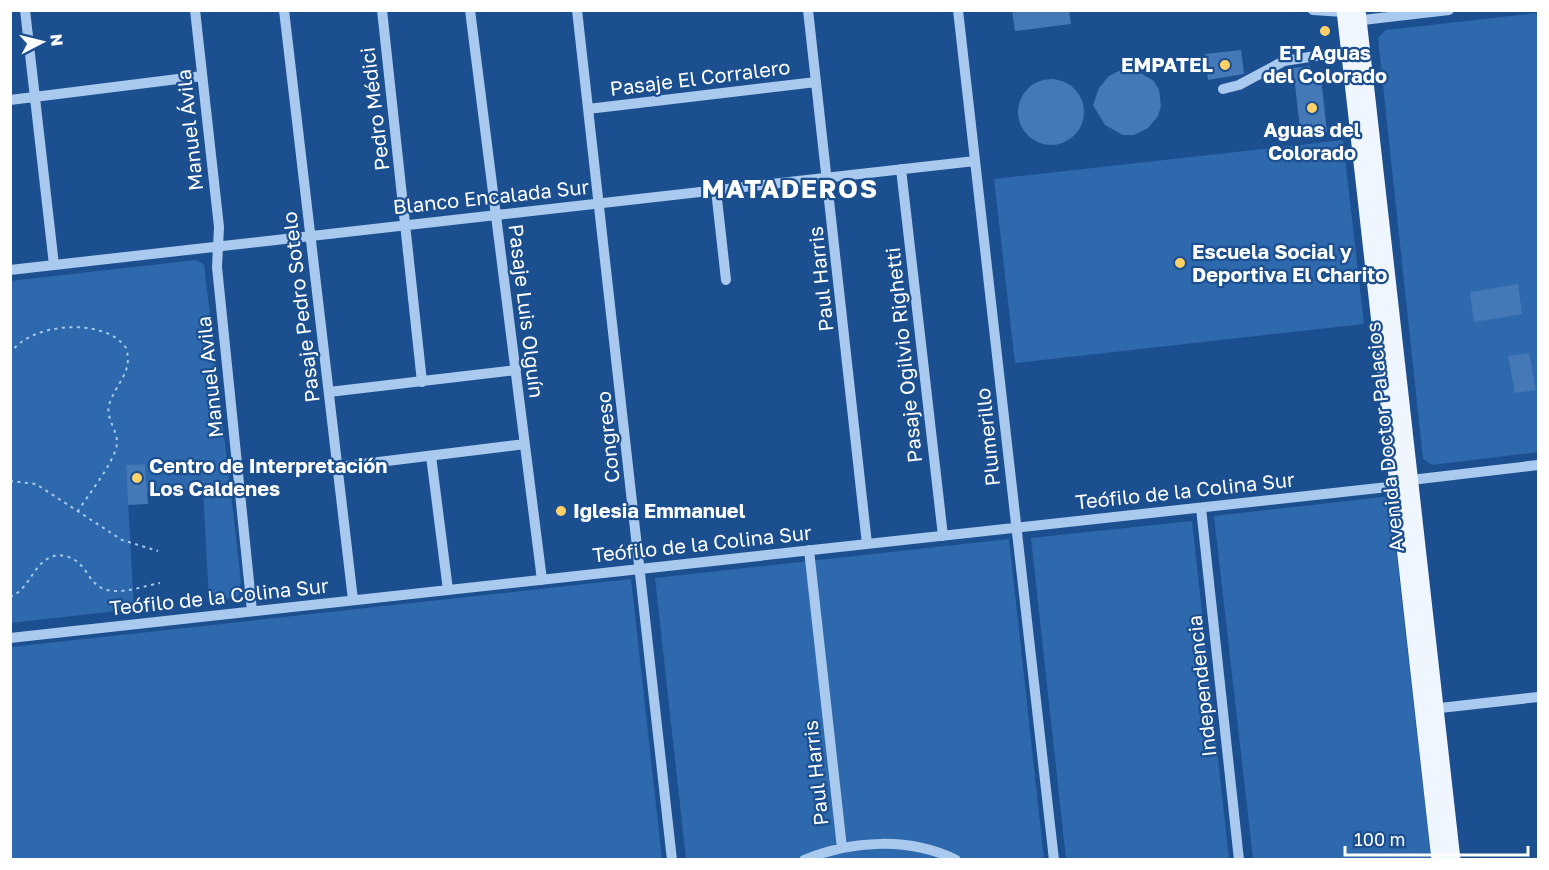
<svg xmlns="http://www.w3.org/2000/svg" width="1549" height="870" viewBox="0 0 1549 870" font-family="'Golos Text',sans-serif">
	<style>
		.green { fill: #2e69ad }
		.building { fill: #4478b7 }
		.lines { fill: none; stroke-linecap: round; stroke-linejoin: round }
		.path { stroke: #a9c9ee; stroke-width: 2; stroke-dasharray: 3 4.5; stroke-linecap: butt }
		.minor { stroke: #a9c9ee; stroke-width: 10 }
		.major { stroke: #f0f6ff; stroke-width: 15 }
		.poi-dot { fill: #ffd166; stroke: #1b4f8f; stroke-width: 2 }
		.labels { text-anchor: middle; stroke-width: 4.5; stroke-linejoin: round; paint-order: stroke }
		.poi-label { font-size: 20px; font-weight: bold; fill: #fff; stroke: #1b4f8f; text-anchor: start }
		.street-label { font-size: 20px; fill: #fff; stroke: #1b4f8f }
		.district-label { font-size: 26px; font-weight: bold; letter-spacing: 1.5px; fill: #fff; stroke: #1b4f8f }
	</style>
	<rect width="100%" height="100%" fill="#1b4f8f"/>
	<!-- green -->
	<path class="green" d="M1538,13v439l-106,13 -9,-6 -45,-421 8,-8z
		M1343,140l21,184 -349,39 -21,-184z
		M196,260l8,4 37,317 -3,16 -29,4 -6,-113 -56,4 -2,-28 -19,1 8,144 -123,14 -1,-342z
		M1390,496l41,363h-178l-39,-343z
		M1192,521l37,338h-163l-35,-321z
		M1009,539l35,320h-358l-31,-281z
		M631,579l31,280h-651v-212z"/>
	<!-- building -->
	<path class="building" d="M1012,10h57l2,14 -56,7z
		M1241,50l3,24 -36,6 -3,-26z
		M1310,66l1,12 10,-1 6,55 -26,5 -8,-69z
		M1135,70l19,11 5,9 2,16 -3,10 -10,12 -14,7h-11l-18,-10 -12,-20 6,-17 10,-12 10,-5z
		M1018 112a33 33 0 1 1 66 0a33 33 0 1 1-66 0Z
		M1518,284l4,30 -48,8 -4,-30z
		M1529,353l7,37 -21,3 -7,-37z
		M145,464l3,40 -20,1 -2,-40z"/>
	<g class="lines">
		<!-- path -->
		<path class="path" d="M10,354c19,-32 96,-37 116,-6 8,24 -11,36 -17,57 -3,13 7,23 8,36 1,17 -29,54 -39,70
			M10,481l26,3 86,56 36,11
			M10,597c22,-9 23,-38 48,-42 31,2 26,29 49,35 16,4 37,-4 53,-7"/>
		<!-- minor -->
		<path class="minor" d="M25,10l29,255
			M195,10l24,217 -2,40 35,344
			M284,10l69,590
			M382,10l40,372
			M470,10l72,570
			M577,10l95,850
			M808,10l59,534
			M958,10l96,850
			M1313,10l31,2
			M1354,21l95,-11
			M1223,89l16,-4 45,-24 64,-10
			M10,100l192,-24
			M588,109l228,-27
			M901,169l42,367
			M716,190l10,90
			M10,270l965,-109
			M329,392l187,-22
			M431,456l17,134
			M338,467l187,-23
			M1201,508l38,352
			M809,550l33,298
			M10,638l1387,-152 14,-6 127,-15
			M1431,709l107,-12
			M804,860c48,-20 106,-23 152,0"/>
		<!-- major -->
		<path class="major" d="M1344,10l95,850
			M1358,10l95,850"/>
	</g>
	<!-- markers -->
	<g class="poi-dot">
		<circle cx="1325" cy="31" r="6"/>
		<circle cx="1225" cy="65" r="6"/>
		<circle cx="1312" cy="108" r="6"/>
		<circle cx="1180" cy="263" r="6"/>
		<circle cx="137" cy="478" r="6"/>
		<circle cx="561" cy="511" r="6"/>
	</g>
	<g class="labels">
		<!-- poi labels -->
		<g class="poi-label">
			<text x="1325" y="60" text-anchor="middle">ET Aguas<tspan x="1325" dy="23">del Colorado</tspan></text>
			<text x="1213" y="72" text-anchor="end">EMPATEL</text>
			<text x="1312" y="137" text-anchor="middle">Aguas del<tspan x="1312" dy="23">Colorado</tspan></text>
			<text x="1192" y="259">Escuela Social y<tspan x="1192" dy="23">Deportiva El Charito</tspan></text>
			<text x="149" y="473">Centro de Interpretación<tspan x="149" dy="23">Los Caldenes</tspan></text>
			<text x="573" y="518">Iglesia Emmanuel</text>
		</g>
		<!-- street labels -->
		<g class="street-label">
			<text transform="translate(700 78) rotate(-7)" y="7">Pasaje El Corralero</text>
			<text transform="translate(375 109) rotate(-97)" y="7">Pedro Médici</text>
			<text transform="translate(190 130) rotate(-96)" y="7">Manuel Ávila</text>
			<text transform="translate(491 197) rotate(-6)" y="7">Blanco Encalada Sur</text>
			<text transform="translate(821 279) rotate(-96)" y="7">Paul Harris</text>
			<text transform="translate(301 307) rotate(-97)" y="7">Pasaje Pedro Sotelo</text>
			<text transform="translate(526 311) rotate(83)" y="7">Pasaje Luis Olguín</text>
			<text transform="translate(904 355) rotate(-96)" y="7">Pasaje Ogilvio Righetti</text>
			<text transform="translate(210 377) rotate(-96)" y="7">Manuel Avila</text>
			<text transform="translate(608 437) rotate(-96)" y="7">Congreso</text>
			<text transform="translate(988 437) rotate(-96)" y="7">Plumerillo</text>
			<text transform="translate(1385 437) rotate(-96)" y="7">Avenida Doctor Palacios</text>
			<text transform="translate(1185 491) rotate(-6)" y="7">Teófilo de la Colina Sur</text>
			<text transform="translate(702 544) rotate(-6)" y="7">Teófilo de la Colina Sur</text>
			<text transform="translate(219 597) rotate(-6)" y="7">Teófilo de la Colina Sur</text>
			<text transform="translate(1202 686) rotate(-96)" y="7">Independencia</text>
			<text transform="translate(816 773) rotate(-96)" y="7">Paul Harris</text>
		</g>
		<!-- district labels -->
		<g class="district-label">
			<text x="790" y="198">MATADEROS</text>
		</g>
	</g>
	<!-- border -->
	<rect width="1549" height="870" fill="none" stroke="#ffffff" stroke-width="24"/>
	<!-- north arrow -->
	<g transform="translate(42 42) rotate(83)" stroke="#1b4f8f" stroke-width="4.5" paint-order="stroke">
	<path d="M0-4.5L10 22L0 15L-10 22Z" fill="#ffffff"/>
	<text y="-9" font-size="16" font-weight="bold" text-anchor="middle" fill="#ffffff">N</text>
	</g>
	<!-- scale -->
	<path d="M1345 846v9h183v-9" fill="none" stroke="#ffffff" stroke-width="3"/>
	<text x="1354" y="846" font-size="18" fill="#ffffff" stroke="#1b4f8f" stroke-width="4.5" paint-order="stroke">100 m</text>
</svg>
